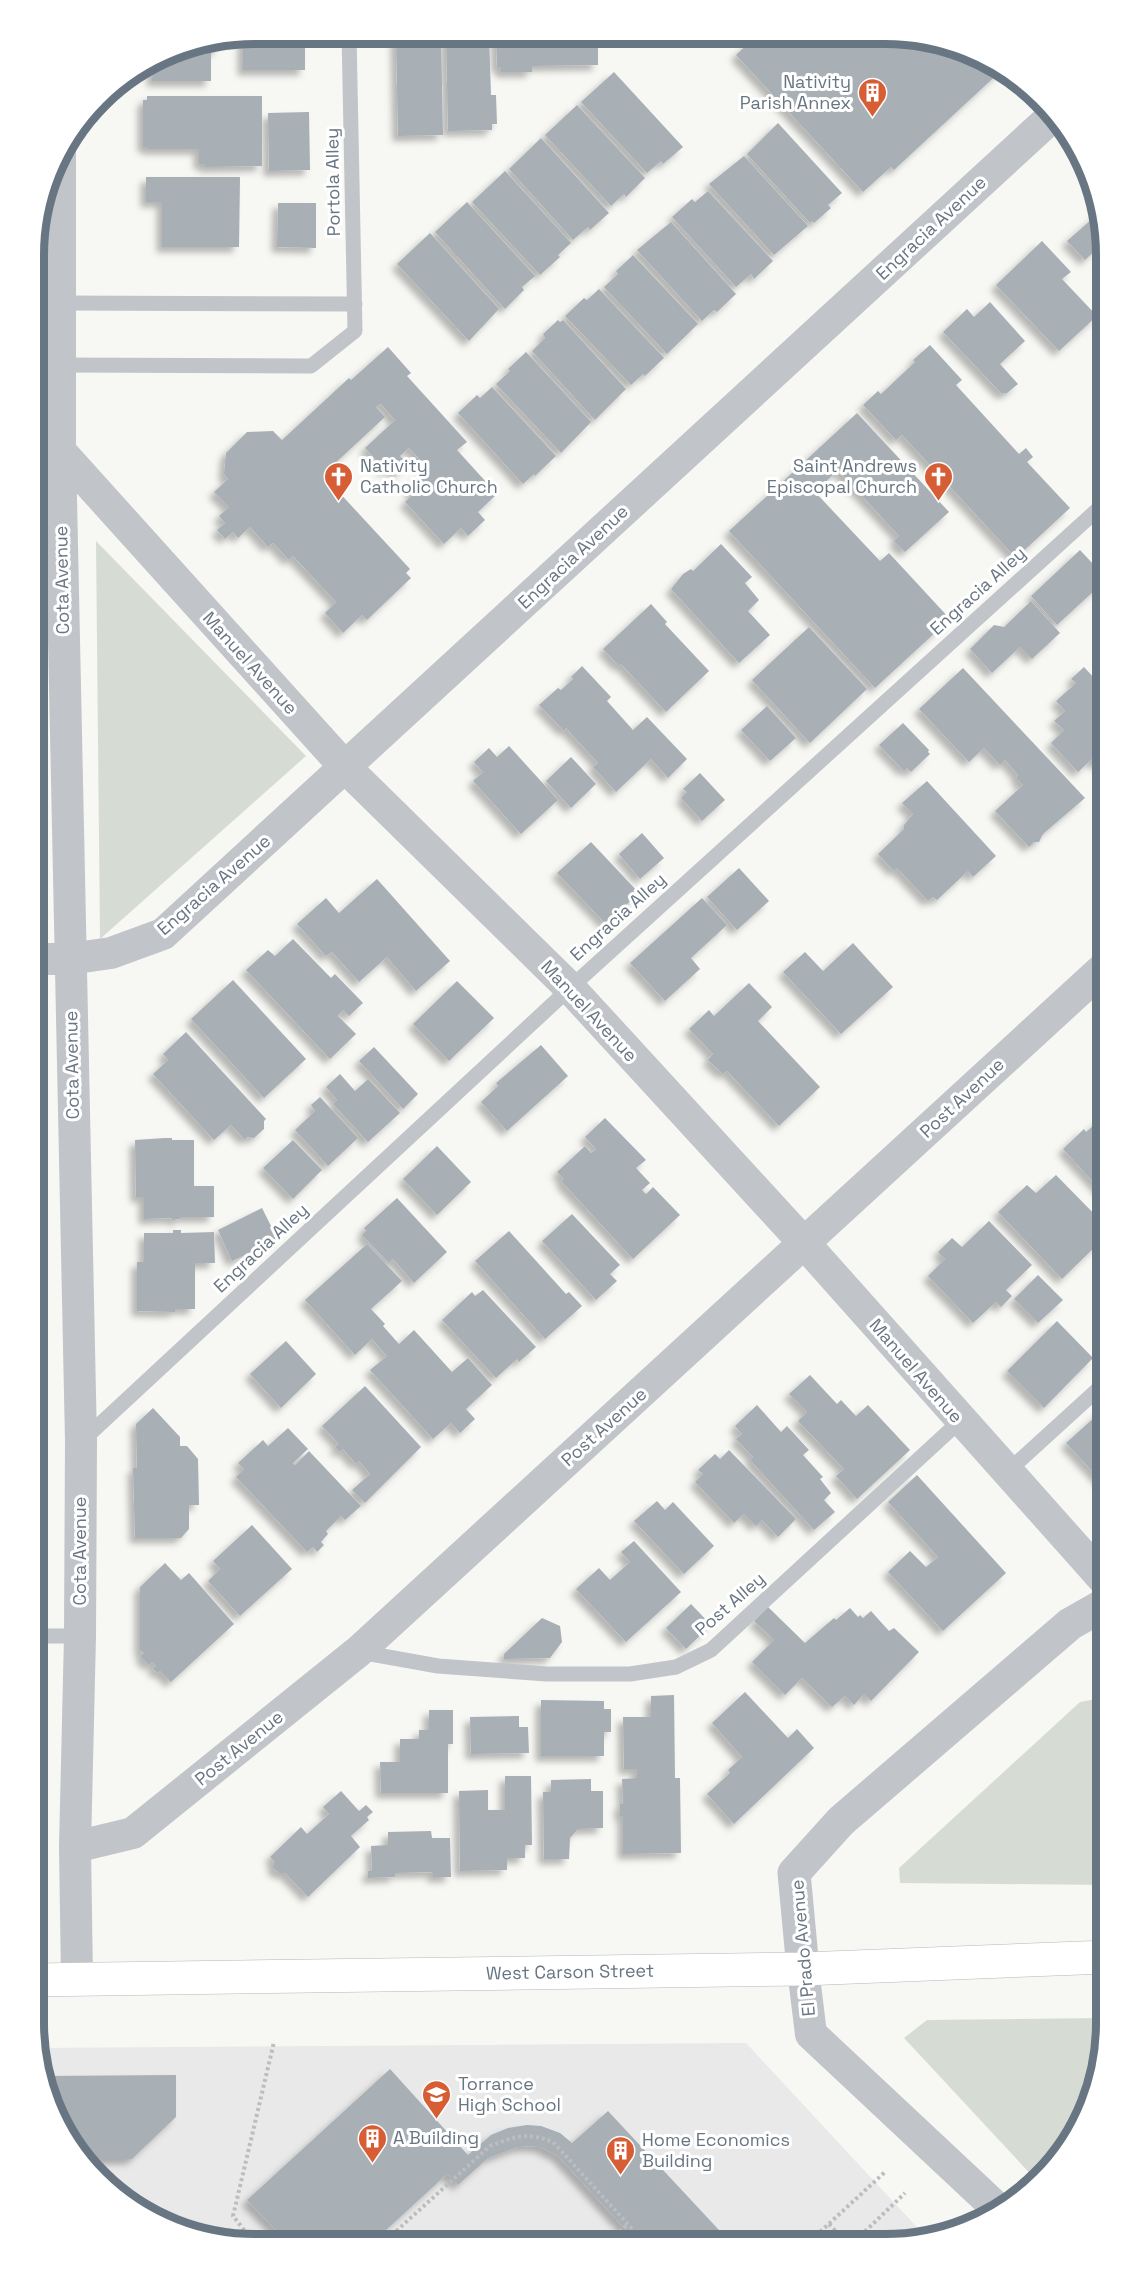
<svg xmlns="http://www.w3.org/2000/svg" width="1140" height="2277" viewBox="0 0 1140 2277" font-family="'Space Grotesk',sans-serif">
	<style>
		.built { fill: #e8e9e8 }
		.green { fill: #d6dcd4 }
		.building { fill: #a8afb5; filter: url(#shadow) }
		.lines { fill: none; stroke-linecap: round; stroke-linejoin: round }
		.secondary-casing { stroke: #b3b8bc; stroke-width: 34 }
		.path { stroke: #bbbdc0; stroke-width: 4; stroke-dasharray: 3 3; stroke-linecap: butt }
		.service { stroke: #c1c4c8; stroke-width: 15 }
		.minor { stroke: #c1c4c8; stroke-width: 32 }
		.tertiary { stroke: #c1c4c8; stroke-width: 33 }
		.secondary { stroke: #fff; stroke-width: 33 }
		.labels { text-anchor: middle; stroke-width: 6; stroke-linejoin: round; paint-order: stroke }
		.poi-label { font-size: 18px; fill: #687683; stroke: #fff; text-anchor: start }
		.street-label { font-size: 18px; fill: #687683; stroke: #fff }
		.rim { fill: none; stroke: #687683; stroke-width: 8 }
	</style>
	<defs>
		<filter id="shadow"><feDropShadow dx="-5.5" dy="5.5" stdDeviation="3" flood-color="#0004"/></filter>
	</defs>
	<rect width="100%" height="100%" fill="#f7f7f4"/>
	<!-- built -->
	<path class="built" d="M746,2043l180,194 -40,7 -661,-2 -68,-21 -48,-32 -39,-44 -25,-51 -8,-46z"/>
	<!-- green -->
	<path class="green" d="M96,541l210,215 -206,183z
		M1107,1697v188l-207,-2 -1,-15 181,-166z
		M1107,2018c-1,43 -19,107 -46,140 -7,8 -16,15 -24,23l-133,-143 23,-18z"/>
	<!-- building -->
	<path class="building" d="M254,33h51v37h-62v-35z
		M415,34h26l2,101 -45,1 -2,-100z
		M489,34l2,61h5l1,29h-5v6l-44,1 -2,-96z
		M496,35h99l1,5h2v25l-66,1v6h-31v-5h-4z
		M756,36l173,1 54,19 20,13 -109,101 -3,-3 -28,25 -127,-137z
		M219,40v10h-8v31h-59l1,-19h-3l20,-12z
		M614,72l69,75 -20,17 -2,-3 -14,12 -66,-71z
		M147,96h115v70l-57,1v-3h-6v-15h-51v-2h-5v-47h4z
		M577,105l68,73 -19,19 -2,-3 -13,12 -66,-71z
		M309,112l1,58 -41,1 -1,-58z
		M778,123l64,70 -14,12 3,3 -17,15 -2,-2 -2,2 -63,-69z
		M541,138l68,75 -19,17 -2,-3 -15,13 -64,-71z
		M744,156l64,70 -34,29 -65,-71z
		M505,171l66,72 -13,12 2,2 -20,18 -68,-73z
		M146,177h94l-1,70h-77v-45h-16z
		M708,191l65,70 -19,18 -3,-5 -15,13 -64,-70 20,-18 3,3z
		M467,202l68,74 -13,11 2,3 -19,19 -70,-77z
		M278,203h38v45l-39,-1z
		M1100,212l7,41 -7,-7 -15,14 -18,-19z
		M671,222l65,72 -19,18 -3,-2 -12,11 -65,-71z
		M430,233l69,76 -30,32 -72,-77z
		M1042,241l29,31 -9,7 35,37 -38,35 -63,-66z
		M633,255l65,69 -31,30 -63,-67 14,-13 -2,-3z
		M599,289l65,69 -19,18 -2,-2 -12,11 -66,-69 19,-18 3,2z
		M990,302l35,39 -25,23 18,20 -11,9h-6l-58,-61 24,-23 7,8z
		M558,320l2,2 3,-2 63,69 -31,31 -63,-69 13,-13 -2,-4z
		M930,345l32,35 -6,5 63,69 7,-6 7,9 -6,5 43,46 -54,50 -114,-123 -6,5 -33,-35 15,-14 3,3 34,-32 -2,-2z
		M388,347l23,26 -4,3 60,66 -10,8 40,44 -19,18 7,8 -17,16 -7,-8 -17,16 -39,-42 9,-9 -5,-5 20,-19 -20,-21 -9,8 8,8 -11,10 -7,-7 -4,4 -21,-23 30,-28 -14,-16 -5,3 9,10 -54,50 12,13 -8,8 75,81 -4,4 5,5 -44,42 -5,-5 -19,18 -18,-20 11,-11 -43,-46 -4,4 -16,-17 -5,4 -18,-20 -12,11 -5,-6 -8,7 -8,-9 8,-7 -6,-7 10,-9 -15,-15 14,-13 -4,-5 2,-21 21,-21 26,-1 9,9 67,-62 2,2z
		M526,352l65,70 -30,31 -65,-69 14,-13 -2,-2z
		M492,387l64,69 -21,20 -1,-2 -11,10 -65,-71 19,-18 3,3z
		M857,413l92,99 -44,40 -11,-11 5,-5 -61,-66 -23,22 65,69 9,-8 61,66 -75,69 -146,-157z
		M721,544l31,33 -7,6 14,17 -11,11 22,24 -31,28 -68,-74 12,-15 8,-5 2,2z
		M1080,550l27,29 -50,46 -26,-29z
		M1031,601l29,32 -28,26 -12,-12 -28,26 -22,-24 24,-24 10,2z
		M651,604l16,18 -2,2 44,47 -43,41 -45,-48 -2,2 -16,-17z
		M809,627l58,62 -57,54 -58,-63z
		M582,666l29,31 -4,4 26,29 14,-13 40,42 -19,19 -17,-19 -35,33 -23,-25 5,-4 -32,-35 -2,3 -25,-26 19,-17 3,2 12,-11 -2,-2z
		M1084,667l23,25v64l-10,9 -5,-6 -14,13 -27,-29 13,-13 -10,-9 11,-10 -9,-10 20,-18 -5,-4z
		M963,668l122,130 -42,36 -4,8h-5l-5,5 -34,-36 28,-26 -7,-7 2,-3 -13,-15 -5,5 -16,-17 -15,14 -50,-53z
		M767,706l29,32 -26,23 -29,-31z
		M903,723l26,27 -1,2 2,2 -19,18 -4,-4 -3,3 -25,-26z
		M509,746l49,54 -37,34 -48,-53 10,-9 -9,-10 15,-14 8,9z
		M571,757l25,27 -25,24 -25,-27z
		M700,773l25,27 -23,21 -21,-23 6,-6 -4,-3z
		M927,781l69,75 -23,21 -5,-6 -31,29 -4,-3 -5,4 -31,-33 -3,3 -16,-17 26,-25v-4l9,-11 -11,-11z
		M642,833l22,25 -24,21 -21,-25z
		M591,842l48,51 -33,31 -49,-51z
		M739,868l30,33 -32,29 -30,-33z
		M377,879l73,82 -34,30 -29,-34 -28,25 -27,-30 -6,4 -29,-32 29,-26 13,15z
		M702,898l25,27 -36,33 9,11 -35,32 -35,-38z
		M293,939l38,39 4,-4 28,29 -14,13 -6,-6 -5,6 18,18 -26,25 -84,-89 22,-20 7,6z
		M853,943l40,44 -52,47 -58,-62 22,-20 18,19z
		M233,980l73,79 -42,39 -73,-79z
		M457,981l37,37 -45,43 -36,-37z
		M749,983l23,24 -14,14 62,66 -41,39 -52,-55 -4,3 -15,-14 5,-6 -24,-25 20,-19 5,6z
		M186,1032l80,87 -2,2v8l-10,9 -7,-1 -2,3 -14,-15 -17,15 -61,-66 15,-14 -5,-6z
		M541,1045l27,31 -61,55 -26,-29 17,-16 -2,-3z
		M374,1047l44,47 -15,15 -44,-48z
		M340,1074l15,17 13,-12 32,34 -32,29 -35,-38 4,-4 -11,-13z
		M320,1097l38,41 -30,28 -33,-36 20,-19 -4,-6z
		M1107,1114v83l-44,-48 21,-20 2,3z
		M605,1118l41,42 -10,8 14,15 -8,7 4,4 7,-7 27,28 -47,44 -72,-78 3,-2 -7,-7 28,-26 6,7 5,-4 -11,-12z
		M165,1138h7v2h22v46h20v31h-34v2l-8,1v-2l-28,1v-22h-8l-1,-57z
		M293,1140l29,30 -29,29 -30,-31z
		M437,1146l34,36 -34,33 -34,-36z
		M1056,1175l51,52v5l-9,9 1,2 -37,36 -64,-67 29,-27 9,8z
		M397,1198l50,54 -33,31 -21,-24 -4,4 -27,-28 4,-4 -2,-3z
		M262,1208l16,32 -46,21 -14,-31z
		M572,1214l48,51 -10,9 7,7 -21,19 -54,-59z
		M989,1221l43,44 -26,25 6,6 -11,11 -5,-5 -23,21 -45,-47 17,-17 -7,-7 14,-14 10,9z
		M173,1230h8v3l33,-1 1,31h-20v46h-20v3l-38,-1v-49h7v-29h29z
		M509,1231l57,63 3,-2 13,14 -37,33 -70,-78z
		M367,1244l35,37 -31,28 14,15 -2,2 16,18 15,-14 38,42 16,-14 24,27 -26,24 9,10 -15,14 -9,-10 -18,16 -63,-69 17,-14 -15,-17 -17,16 -50,-55z
		M1038,1275l25,25 -25,23 -24,-24z
		M483,1290l53,57 -17,15 -2,-3 -21,19 -54,-58 30,-28 3,4z
		M1057,1321l36,37 -49,50 -37,-37z
		M286,1341l30,33 -35,34 -31,-34z
		M810,1375l27,29 4,-4 15,16 12,-11 42,45 -53,49 -21,-23 8,-7 -46,-48 9,-9 -18,-18z
		M365,1386l56,61 -56,56 -13,-13 18,-16 -11,-13 -3,3 -13,-15 -3,3 -5,-5 4,-3 -17,-18z
		M757,1405l24,27 6,-6 22,24 -6,5 20,22 -3,2 11,14 -7,7 11,12 -21,18 -64,-70 3,-3 -17,-18 6,-5 -7,-8z
		M1107,1406v81l-41,-44z
		M153,1408l27,29v9h7l11,13 1,46h-10v24l-8,9h-46l-2,-70h4l-1,-44z
		M288,1428l20,21 -15,14 2,2 14,-14 52,55 -16,14 -4,-4 -15,15 2,3 -7,8 3,3 -7,7 -4,-5 -6,5 -71,-75 8,-8 -6,-6 25,-23 5,6z
		M729,1450l67,69 -18,18 -16,-17 -6,6 -12,-12 -10,9 -39,-41 8,-8 -5,-4 17,-16 5,5z
		M917,1475l89,98 -63,58 -55,-59 22,-21 16,16 12,-10 -50,-55z
		M657,1501l8,9 8,-8 41,44 -30,28 -50,-53z
		M252,1525l40,44 -52,47 -32,-35 12,-12 -7,-8z
		M634,1541l47,51 -55,50 -50,-53 23,-21 11,12 20,-18 -9,-10z
		M165,1563l16,17 8,-7 45,51 -63,58 -11,-11 -2,2 -6,-5 4,-2 -4,-4 -3,3 -9,-9 4,-3 -4,-3v-63z
		M691,1604l20,21 -25,24 -20,-21z
		M768,1607l37,36 29,-25 2,2 14,-12 8,9 2,-2 3,3 8,-7 18,20 5,-3 25,24 -48,49 -7,-7 -10,11 -9,-9 -13,11 -30,-29 -17,17 -33,-33 22,-22 -20,-19z
		M542,1618l18,8 2,16 -12,16 -46,1v-5z
		M745,1692l43,46 9,-9 17,19 -80,76 -27,-30 23,-21 -2,-3 14,-13 -30,-34z
		M674,1695l1,83h5l1,75 -58,1v-38h-3v-12h3l-1,-25 15,-1v-9h-13l-1,-52h28v-21z
		M541,1700l63,1v8h7v23h-7v24h-63z
		M429,1710h24v34h-5v49h-67l-1,-31h20v-23h19v-9h10z
		M519,1716v11h9l1,26 -58,1 -1,-37z
		M505,1776h26l1,69h-7v13h-18v12l-47,1 -1,-80 29,-1v20h17z
		M591,1779v12h12v37l-25,1 -8,9 -1,21h-25l-1,-67h8v-12z
		M341,1791l18,20 7,-6 7,7 -6,5 2,3 -18,16 9,11 -52,50 -23,-24h-6l-6,-5 1,-7 -4,-4 31,-30 6,7 22,-20 -6,-7z
		M431,1831l1,7h18l1,39h-18v-5l-38,1v4l-27,1v-7l4,-1 -1,-24 17,-1v-13z
		M390,2069l78,86 23,-20 17,-7 19,-3 14,1 19,7 12,10 36,-32 124,133 -94,-1 -80,-87 -18,-9 -11,-1 -11,1 -30,11 -30,27 -11,-11 -74,68h-86l-40,-42z
		M176,2075v42l-44,42h-50l-12,-14 -25,-51 -3,-18z"/>
	<g class="lines">
		<defs>
			<path id="secondary" d="M33,1980l770,-11 304,-12"/>
		</defs>
		<!-- secondary casing -->
		<use href="#secondary" class="secondary-casing"/>
		<!-- path -->
		<path class="path" d="M829,2224l19,20
			M248,2235l-15,-19 41,-174
			M240,2242l8,-7 8,7
			M383,2243l107,-97c26,-10 37,-14 63,-4l92,101
			M606,2243l21,-18
			M807,2244l78,-72
			M852,2244l53,-51"/>
		<!-- service -->
		<path class="service" d="M60,303l295,1
			M60,365l251,1 44,-35 -6,-297
			M83,1440l487,-452 537,-487
			M1007,1472l100,-91
			M33,1636h47
			M360,1652l78,14 109,8h83l46,-7 35,-17 249,-229"/>
		<!-- minor -->
		<path class="minor" d="M60,151v300l21,990 -1,195 -5,211 2,132
			M60,451l285,316 225,221 235,256 302,339
			M34,959h35l42,-6 52,-19 892,-820
			M75,1847l58,-14 226,-182 748,-686
			M803,1969l8,65 189,177"/>
		<!-- tertiary -->
		<path class="tertiary" d="M803,1969l-9,-96 47,-52 229,-197 37,-21"/>
		<!-- secondary -->
		<use href="#secondary" class="secondary"/>
	</g>
	<!-- icons -->
	<defs>
		<symbol id="building-pin" viewBox="-11 -11 22 30"><path d="M0 17L-7.5 6A9.5 9.5 0 1 1 7.5 6Z" fill="#d75e34" stroke="#fff"/><path d="M-4-6H4V6H1V3H-1V6H-4ZM-2.5-4.3h1.7v1.8h-1.7ZM.8-4.3h1.7v1.8H.8ZM-2.5-1h1.7V.8h-1.7ZM.8-1h1.7V.8H.8Z" fill="#fff"/></symbol>
		<symbol id="church-pin" viewBox="-11 -11 22 30"><path d="M0 17L-7.5 6A9.5 9.5 0 1 1 7.5 6Z" fill="#d75e34" stroke="#fff"/><path d="M-1.2-6h2.4v3.5h3.3v2.4h-3.3V6h-2.4V-.1h-3.3v-2.4h3.3Z" fill="#fff"/></symbol>
		<symbol id="school-pin" viewBox="-11 -11 22 30"><path d="M0 17L-7.5 6A9.5 9.5 0 1 1 7.5 6Z" fill="#d75e34" stroke="#fff"/><path d="M0-5L7-2L0 1L-7-2ZM-4 1L0 2.5L4 1V4Q0 6-4 4Z" fill="#fff"/></symbol>
	</defs>
	<g fill-rule="evenodd">
		<use href="#building-pin" x="856" y="76" width="33" height="45"/>
		<use href="#church-pin" x="322" y="460" width="33" height="45"/>
		<use href="#church-pin" x="922" y="460" width="33" height="45"/>
		<use href="#school-pin" x="420" y="2078" width="33" height="45"/>
		<use href="#building-pin" x="356" y="2122" width="33" height="45"/>
		<use href="#building-pin" x="604" y="2134" width="33" height="45"/>
	</g>
	<g class="labels">
		<!-- poi labels -->
		<g class="poi-label">
			<text x="851" y="88" text-anchor="end">Nativity<tspan x="851" dy="21">Parish Annex</tspan></text>
			<text x="360" y="472">Nativity<tspan x="360" dy="21">Catholic Church</tspan></text>
			<text x="917" y="472" text-anchor="end">Saint Andrews<tspan x="917" dy="21">Episcopal Church</tspan></text>
			<text x="458" y="2090">Torrance<tspan x="458" dy="21">High School</tspan></text>
			<text x="393" y="2144">A Building</text>
			<text x="642" y="2146">Home Economics<tspan x="642" dy="21">Building</tspan></text>
		</g>
		<!-- street labels -->
		<g class="street-label">
			<text transform="translate(333 182) rotate(-91)" y="6">Portola Alley</text>
			<text transform="translate(931 228) rotate(-43)" y="6">Engracia Avenue</text>
			<text transform="translate(573 557) rotate(-43)" y="6">Engracia Avenue</text>
			<text transform="translate(62 580) rotate(-91)" y="6">Cota Avenue</text>
			<text transform="translate(978 591) rotate(-42)" y="6">Engracia Alley</text>
			<text transform="translate(250 663) rotate(48)" y="6">Manuel Avenue</text>
			<text transform="translate(214 885) rotate(-41)" y="6">Engracia Avenue</text>
			<text transform="translate(618 917) rotate(-42)" y="6">Engracia Alley</text>
			<text transform="translate(589 1011) rotate(47)" y="6">Manuel Avenue</text>
			<text transform="translate(72 1065) rotate(-91)" y="6">Cota Avenue</text>
			<text transform="translate(962 1098) rotate(-43)" y="6">Post Avenue</text>
			<text transform="translate(261 1248) rotate(-43)" y="6">Engracia Alley</text>
			<text transform="translate(916 1371) rotate(49)" y="6">Manuel Avenue</text>
			<text transform="translate(604 1427) rotate(-42)" y="6">Post Avenue</text>
			<text transform="translate(80 1551) rotate(-90)" y="6">Cota Avenue</text>
			<text transform="translate(730 1604) rotate(-41)" y="6">Post Alley</text>
			<text transform="translate(239 1748) rotate(-39)" y="6">Post Avenue</text>
			<text transform="translate(803 1948) rotate(-95)" y="6">El Prado Avenue</text>
			<text transform="translate(570 1972) rotate(-1)" y="6">West Carson Street</text>
		</g>
	</g>
	<!-- crop -->
	<path d="M0 0H1140V2277H0ZM255 44H885A211 211 0 0 1 1096 255V2023A211 211 0 0 1 885 2234H255A211 211 0 0 1 44 2023V255A211 211 0 0 1 255 44Z" fill="#fff" fill-rule="evenodd"/>
	<path class="rim" d="M255 44H885A211 211 0 0 1 1096 255V2023A211 211 0 0 1 885 2234H255A211 211 0 0 1 44 2023V255A211 211 0 0 1 255 44Z"/>
</svg>
